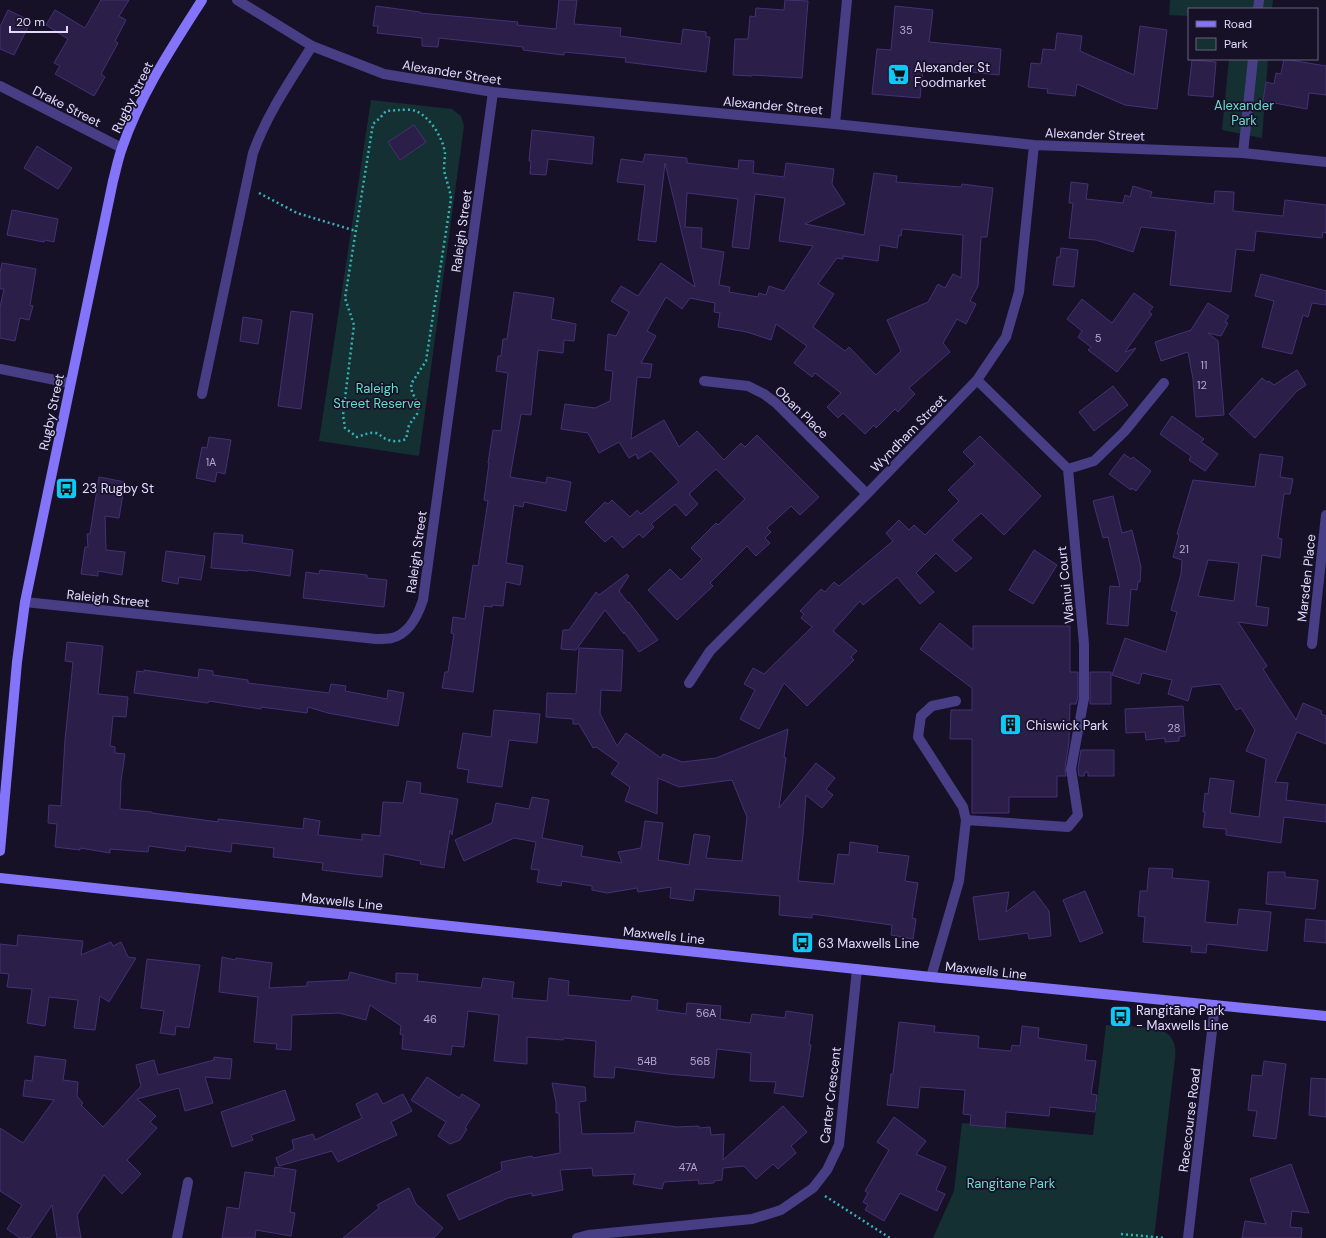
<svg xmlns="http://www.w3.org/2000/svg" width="1326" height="1238" viewBox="0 0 1326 1238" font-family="'DM Sans',sans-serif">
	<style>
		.green { fill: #143032 }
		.building { fill: #2b1e49; stroke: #443174; fill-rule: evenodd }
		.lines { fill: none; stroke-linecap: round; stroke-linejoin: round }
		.path { stroke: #35b3b7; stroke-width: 2.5; stroke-dasharray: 2 3; stroke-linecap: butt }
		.lane { stroke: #473e86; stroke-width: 10 }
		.street { stroke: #473e86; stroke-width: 10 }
		.secondary { stroke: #8474fa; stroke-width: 10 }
		.labels { text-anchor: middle; stroke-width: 3.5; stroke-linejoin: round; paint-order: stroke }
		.number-label { font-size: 11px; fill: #b4abd1 }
		.poi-label { font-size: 13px; fill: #e1dafe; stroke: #171128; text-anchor: start }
		.street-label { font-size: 13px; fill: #e1dafe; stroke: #171128 }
		.park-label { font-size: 13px; fill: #67ddca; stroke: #171128 }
	</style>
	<rect width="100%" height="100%" fill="#171128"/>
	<!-- green -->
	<path class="green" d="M1170,0h103l-1,9h-83v7l-20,-1z
		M1229,59h39l-6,79 -40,-8z
		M371,100l81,9 9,7 3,10 -45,330 -100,-15z
		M1106,1025c13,1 55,1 63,10 6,7 7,14 6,23l-21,180h-221l21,-47 8,-68 131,12z"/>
	<!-- building -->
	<path class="building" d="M101,0h28l-10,16 7,4 -11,21 3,2 -17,31 4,3 -11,19 -39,-22 5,-8 -6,-3 14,-24 -22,-14 9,-15 30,18z
		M559,0h18l-3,24 47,4 -1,8 61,8 2,-15 23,3v5h4l-4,35 -81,-10 1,-4 -62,-6v3l-41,-5v-3l-46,-5 -38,-4 -1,9 -16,-1v-8l-45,-5 1,-7h-5l3,-20 44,6v1l98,9 -1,3 39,4z
		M785,0l23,1 -6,77 -50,-3v1l-19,-1 2,-36h13l2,-23 5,1 1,-9 28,2z
		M895,6l38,4 -4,32 72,7 -2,26 -76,-8 -3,31 -48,-4 5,-45 14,1z
		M8,10l23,11 -17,34 -14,-6v-22z
		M1140,26l27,4 -10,79 -32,-4 -48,-21 -2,12 -28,-3 1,-4 -20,-2 3,-24 10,1 2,-15 12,1 2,-17 25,3 -2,15 54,24z
		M1284,59l42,7v29l-17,-2 -2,16 -44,-8 3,-19 8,2 2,-11 5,1z
		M1192,60l24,2 -3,35 -25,-2z
		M414,125l12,17 -26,18 -12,-18z
		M532,130l62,7 -2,27 -44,-5 -2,16 -16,-1 1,-13h-2z
		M37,146l35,22 -14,21 -34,-21z
		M645,154l42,4v5l51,6 1,-9 15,1 -1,12 31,4 2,-14 48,6 -2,15 13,20 -40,20 59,11 10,-62 23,3 -1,6 65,5 1,-3 31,4 -6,49h-6l-3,49 -8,15 6,3 -10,20 -9,-5 -14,24 7,9 -41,36 6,6 -17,18 -3,-3 -19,19 -2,-3 -9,9 -22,-21 -5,5 -11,-11 14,-14 -26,-20 -3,4 -18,-14 13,-17 -31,-22 -5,16 -24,-8 -29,-5 2,-14 -6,-1 1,-9 -25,-5 -8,11 -16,-12 -19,34 9,5 -15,27 11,1 -2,14 -13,-1 -6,62 33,-19 15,27 18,-16 27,29 17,-17 4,4 12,-12 62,62 -19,18 -9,-9 -24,22 4,4 -6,6 5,5 -14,13 -9,-10 -37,37 3,3 -36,34 -29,-30 22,-21 11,11 21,-21 -11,-11 25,-25 2,2 27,-26 -29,-30 -27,25 9,10 -12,12 -11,-12 -24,20 3,3 -11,11 -4,-4 -16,14 -11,-12 -7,6 -20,-20 20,-20 3,2 4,-4 18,17 7,-7 4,4 38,-32 -28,-31 -13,8 -2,-5 -7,4 -10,-16 -20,11 -11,-20 -27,-4 4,-25 30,4 15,-7 3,-30 -8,-1 3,-36 8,2 13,-24 -18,-11 10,-15 17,10 23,-33 34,24 -30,-124 -9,79 -18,-2 7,-55 -28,-3 4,-23 22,3zM687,193l51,6 -6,48 17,2 6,-55 30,4 -6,43 34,5 -29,45 -15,-5 -3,9 -7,-2 -1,4 -29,-5 1,-5 -11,-2 5,-33 -23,-4 1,-20 -17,-1zM902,229l61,6 -2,43 -8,-4 -8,14 -7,-4 -10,18 -41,18 14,31 -25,24 -27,-28 -4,4 -32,-24 21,-33 -16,-10 19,-26 6,1v-3l35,5 2,-16 17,3 2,-13 2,1z
		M1071,182l17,2 -2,15 37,4 2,-8 5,2 3,-11 19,6 -2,5 64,7 1,-13 19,1 -1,19 50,5 2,-16 41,5v28l-3,-1 -1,6 -66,-7 -2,20 -18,-2 -5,43 -61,-7 6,-54 -35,-4 -8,25 -37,-12 -27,-2 4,-35h-4z
		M12,210l46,9 -4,23 -9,-2 -1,2 -37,-7z
		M1061,248l17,2 -4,37 -21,-2 4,-28h3z
		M2,263l34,6 -6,36 3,1 -4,14 -9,-2 -5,23 -15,-3v-31l4,-18h-4v-16z
		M1261,274l65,17v14l-14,-2 -4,14 -5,-2 -11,39 -30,-7 12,-46 -19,-5z
		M514,292l40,6 -3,21 25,5 -2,17 -10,-1 -1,13 -25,-3 -7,65 -10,-1 -11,63 36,6 1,-6 24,5 -5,29 -42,-9 -1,5 -9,-2 -8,58 17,3 -3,19 -14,-3 -3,24 -11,-1v2l-8,-1 -11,86 -31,-4 3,-16h3l6,-38 -3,-1 2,-16 12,2 8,-54 5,1 10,-65 -4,-1 5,-37h-1l5,-33 8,1 7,-58 -12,-2 2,-15h3l2,-17h4z
		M1134,293l19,14 -4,5 3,2 -27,38 11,-4 -19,24 -29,-22 3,-3 -13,-10 4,-6 -15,-12 15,-20 30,24z
		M1208,303l21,13 -4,6 3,1 -7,13 -13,-3 10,8 6,74 -28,2 -3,-38 -5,-27 -27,9 -6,-19 36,-12z
		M291,311l22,3 -12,95 -23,-3z
		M243,317l19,3 -4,24 -18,-3z
		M1297,370l9,15 -9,6 -42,47 -26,-24 33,-36 5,4 2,-1 5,4z
		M1113,386l15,19 -34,26 -15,-19z
		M1172,416l32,23 -3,3 17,12 -13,17 -16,-11 2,-4 -31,-22z
		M980,436l61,60 -37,39 -23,-22 -29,27 20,18 -16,14 -20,-19 -20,20 18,19 -14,12 -23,-27 -34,28 -3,-4 -27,30 24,20 -6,6 3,3 -47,46 -23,-23 -25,46 -19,-10 15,-29 -11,-6 9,-16 11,6 48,-47 -11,-9 3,-4 -4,-3 21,-22 4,3 9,-10 5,4 54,-45 -7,-8 13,-13 10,10 5,-5 11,10 34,-34 -11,-11 27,-26 -12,-12z
		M209,437l22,3 -6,34 -8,-2 -2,10 -19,-4 6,-31 5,1z
		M1124,454l7,5 2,-2 18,14 -15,20 -4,-3 -1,2 -22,-16z
		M1260,454l23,3 -3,20 13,2 -3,15h-6l-6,44 4,1 -2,19 -18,-3 -6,51 13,2 -2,18 -29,-4 29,44 -4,3 33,51 7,-17 19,8 -1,3 5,2v28l-29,-12 -22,50 13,1 -2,17 40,5v17l-42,-5 -3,26 -55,-8v-6l-23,-2 2,-15h-2l2,-19 3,1 2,-16 24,3 -4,32 29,4 7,-58 -20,-8 9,-21 -14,-22 -5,2 -16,-26 -28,3 -4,14 -20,-7 4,-14 -30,-7 -3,11 -27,-9 13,-37 41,14 11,-40 -6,-2 10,-36 1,-14 -9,-3 6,-22 -2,-1 16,-54 62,7zM1208,560l31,3 -5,38 -36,-5z
		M99,477l26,5 -6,36 -14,-2 1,34 19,2 -3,23 -24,-4v5l-17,-2 4,-27h3l-1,-13h3z
		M1113,496l9,37 10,-3 9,37 -1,15h-2l-1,8 -6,-1 -3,37 -21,-2 3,-38 10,1 -12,-50 -5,1 -10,-37z
		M214,533l29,2 -1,8 51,7 -3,26 -42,-6v1l-37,-3z
		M1034,550l23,15 -24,39 -24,-14z
		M166,551l39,5 -4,24 -22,-3 -1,7 -16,-3z
		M320,570l47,5v3l20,2 -3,27 -81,-9 3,-26 13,2z
		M627,574l2,2 -10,15 9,12 1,-1 29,38 -19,12 -15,-20v2l-19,-24 -29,40 -15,-1 2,-19h6l27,-38 3,3z
		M940,623l33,27v-24h97v46h8v25l-2,7h-6l-1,38 -4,26 1,8h-9v21h-48v16h-37v-74h-22l1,-29h21v-22l-52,-39z
		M67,642l36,4 -5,48 30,3 -2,20 -13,-1 -3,30 5,1v6l10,1 -4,27 -1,28 32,3v1l66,9v-3l85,10 1,-11 16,3 -2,14 44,5v-6l18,2 3,-34 20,1 4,-22 14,2 -1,10 38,6 -6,36 -2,-5 -6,38 -24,-4 1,-3 -37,-7 -2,23 -28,-3 -32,-4 1,-7 -50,-6 1,-9 -42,-5 -1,9 -45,-6 -1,5 -36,-5 -1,6 -38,-3v4l-30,-5v2l-25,-3 2,-23 -9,-1 1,-18 12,1 4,-66 8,-78 -8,-1z
		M579,648l44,2 -2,41 -20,-1 -1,24 17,32 9,-13 35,25 2,-4 19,8 34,-4 72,-29 -4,28 2,1 -7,50 37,-45 19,15 -9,11 7,6 -11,13 -16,-13 -3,40 -5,46 36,3 4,-30 11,1 1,-13 28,4 -1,6 32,4 -4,25 13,2 -6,35 4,1 -3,20 -22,-4 1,-10 -80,-11v4l-33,-3 1,-19 -85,-7 -2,12 -23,-3 1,-11 -33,5 -1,-4 -30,5 -15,-3v-4l-30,-5 -1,5 -24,-4 2,-12 -8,-1 5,-27 -22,-4 -50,23 -9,-21 37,-17 4,-20 33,6 3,-12 17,3 -7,38 41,8 -2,10 41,7 -4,-11 23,-4 4,-27 18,2 -5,37 31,5 5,-31 16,2 -4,22 36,3 5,-44 -15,-37 -53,7 -21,-9 -1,36 -32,-13 5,-14 -19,-13 8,-11 -23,-16 -3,1 -14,-24h-6v-5l-27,-2 1,-24 29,1z
		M199,669l14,2v4l35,5v3l81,10 2,-9 15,2 -1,5 42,8 1,-9 16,3 -6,33 -70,-13 -20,-6 -1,6 -46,-6v2l-52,-8 -1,2 -74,-10 3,-22 7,1v-2l54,8z
		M1090,672h21v32h-21z
		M1183,706l2,30 -6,1v4l-14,1v-4l-19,2 -1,-8 -19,1 -1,-24z
		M494,710l46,4 -3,29 -28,-3 -7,47 -35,-5 2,-12 -12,-2 6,-35 28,4z
		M1081,750h33v26h-26v-4h-3l-1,4h-5l-1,-7z
		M1149,868l24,1 -1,9 37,3 -4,41 32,3 2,-16 32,3 -4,39 -60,-7 -1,9 -15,-1 1,-6 -49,-4 2,-25 -7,-1 2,-25h7z
		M1268,872h17v5l33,3 -3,29 -49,-5z
		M1034,891l15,20 2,25 -22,3 -1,-6 -49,7 -6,-43 36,-5 -3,20z
		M1085,891l18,42 -23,9 -17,-42z
		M1306,919l20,2v22l-22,-2z
		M18,935l65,6 -2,14 30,-13 2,4 8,-4 7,15 8,1 -27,44 -9,-6 -5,34 -21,-2 4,-28 -29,-3 -4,29 -18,-3 5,-34 -25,-2 2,-13 -9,-1v-29l17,2z
		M222,957l13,3 1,-2 36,5 -3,25 38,-2v-4l41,-2 2,-8 46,12v-11l22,1 -1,7 64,7 2,-10 31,4 -2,16 35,3 2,-23 20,3 -1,14 63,6 1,-5 26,4 -1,10 29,4 1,-11 34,3 -1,13 30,4 2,-9 33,4 1,-7 27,4 -4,30h2l-8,52 -29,-4 2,-11 -26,-1 1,-28 -34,-4 -3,29 -46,-4 -53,-7 -1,11 -20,-1 2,-36 -32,-3 -1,2 -36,-3v27l-33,-3 5,-46 -31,-4 -4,36 -12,-1 -1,9 -49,-6 1,-14 -3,-1 1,-8 -31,-21 -4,15 -27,-7 -47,2 -1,35 -15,-1 1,-5 -23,-2 4,-45 -39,-5z
		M147,959l53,6 -11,63 -13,-2 -1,9 -15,-2 4,-22 -23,-3z
		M899,1022l36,4 -1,6 45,4 -1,12 33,3 1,-6 8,1 2,-20 17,2 -1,10 49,7 -2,15 11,1 -5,33 6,1 -2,17 -45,-5 -1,9 -43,-4 -1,16 -35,-3 1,-10 -8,-1 2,-24 -45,-3 -2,21 -31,-3 4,-31h2z
		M35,1056l31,4 -3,20 15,2 -1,14 6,7 -2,2 22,22 38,-41 -5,-21 18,-5 4,15 56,-15v-3l18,2 -2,20 -25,-2 8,26 -28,8 -6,-23 -42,11 19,17 -6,6 7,6 -30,32 14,14 -19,20 -18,-19 -27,40 4,23h-24l-5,-33 -22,33h-10l-13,-9 15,-24 -22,-14v-63l23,15 31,-43 -31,-4 2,-16 7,1z
		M1264,1061l22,3 -10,75 -23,-3 4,-25 -9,-1 4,-35 10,1z
		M427,1077l32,21 3,-4 18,11 -15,23 2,1 -7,11 -10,4 -12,-8 8,-14 -35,-22z
		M1311,1078l15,1v38l-17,-2z
		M552,1083l33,4 1,14 -7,1 3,32 52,-1 2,-12 40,6 23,-1v2l11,-1 1,8 13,-1 -1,26 60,-54 24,26 -16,14 5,7 -18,16 -5,-5 -17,15 -12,-13 -21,2 -1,12 -8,1v2l-15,1 -1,-4 -34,2 -2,7 -29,-5 2,-10 -42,2 -1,-8 -32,2 3,20 -31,6v-3l-24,5 -49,22 -12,-25 55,-25 -1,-8 31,-6 1,2 27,-5 -1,-40h-3v-11z
		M285,1090l10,30 -44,15 2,5 -21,7 -11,-35z
		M377,1093l6,11 20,-10 9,17 -21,11 6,13 -59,27 -6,-11 -53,15 -3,-8 18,-9 -2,-9 21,-6 2,6 47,-22 -6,-14z
		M894,1117l32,24 -10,13 30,13 -10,23 9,4 -8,17 -37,-18 -16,28 -19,-11 3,-5 -5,-3 5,-9 -3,-2 24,-41 -12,-8z
		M1291,1164l18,49 -17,-2 -2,16 12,1 -1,10h-59l3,-17 21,3 -16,-45z
		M275,1167l21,3 -6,42 5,1 -4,23 -35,-6 -1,8h-33l5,-31 12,2 6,-37 29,4z
		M409,1188l7,16 27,24 -9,10h-91l36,-30 -2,-3z"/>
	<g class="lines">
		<!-- path -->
		<path class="path" d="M398,110c5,0 13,-1 18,1 14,6 27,27 29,42 0,5 -1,11 -1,16 1,9 6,19 7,30l-25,162 -15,23 1,8 7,14 -2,8 -8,11 -3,14c-6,3 -16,3 -22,-1 -3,-2 -5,-4 -8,-5 -7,-1 -12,2 -19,4l-12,-9 -2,-13 11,-90 -9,-27 28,-174 7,-6 6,-7z
			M259,193l38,20 59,18
			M825,1196l65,42
			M1121,1234l44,4"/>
		<!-- lane -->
		<path class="lane" d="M1258,9l1,-9
			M1243,153l10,-94
			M0,369l70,14
			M202,394l51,-241c14,-39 37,-72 59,-107
			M966,820l102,7 10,-12 -7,-46 13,-71
			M931,977l28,-96 7,-61 -3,-13 -45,-70 3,-21 11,-10 24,-5"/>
		<!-- street -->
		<path class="street" d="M237,0l75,46 72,28 109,18 342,32 199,21 209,8 83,9
			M0,86l122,62
			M835,124l12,-124
			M977,380l91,89 16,175v54
			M704,381l44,5 16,8 12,9 91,91
			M1068,469l26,-8 30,-29 40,-49
			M25,602l351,37c5,0 11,0 16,-1 17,-4 26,-23 31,-38l70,-508
			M1312,644l14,-129
			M689,683l21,-32 157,-157 110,-114 29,-43 13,-45 15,-147
			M177,1238l11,-56
			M577,1238l11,-3 164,-16 29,-9 32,-22 14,-18 12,-25 18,-176
			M1188,1238l27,-233"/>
		<!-- secondary -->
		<path class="secondary" d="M0,851l17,-189 8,-60 88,-421c3,-11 5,-22 9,-33 18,-53 50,-101 80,-148
			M0,878l931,99 395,39"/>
	</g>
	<!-- icons -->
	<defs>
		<symbol id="supermarket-square" viewBox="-11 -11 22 22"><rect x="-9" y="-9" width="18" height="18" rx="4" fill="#0dc9f7" stroke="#171128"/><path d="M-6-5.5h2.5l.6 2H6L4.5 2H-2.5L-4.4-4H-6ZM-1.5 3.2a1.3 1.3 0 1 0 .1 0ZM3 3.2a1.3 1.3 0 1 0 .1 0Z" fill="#111"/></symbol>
		<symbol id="bus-square" viewBox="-11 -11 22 22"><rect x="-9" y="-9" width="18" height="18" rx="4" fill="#0dc9f7" stroke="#171128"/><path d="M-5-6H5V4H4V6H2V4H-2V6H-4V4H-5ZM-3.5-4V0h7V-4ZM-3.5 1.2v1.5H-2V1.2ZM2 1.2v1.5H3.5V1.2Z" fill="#111"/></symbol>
		<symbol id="building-square" viewBox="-11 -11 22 22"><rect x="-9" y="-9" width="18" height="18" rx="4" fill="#0dc9f7" stroke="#171128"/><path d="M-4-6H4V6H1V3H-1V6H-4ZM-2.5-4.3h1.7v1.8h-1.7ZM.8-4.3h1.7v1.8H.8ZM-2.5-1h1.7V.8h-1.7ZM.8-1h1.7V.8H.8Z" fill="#111"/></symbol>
	</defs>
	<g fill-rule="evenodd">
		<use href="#supermarket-square" x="886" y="62" width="25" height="25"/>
		<use href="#bus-square" x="54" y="476" width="25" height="25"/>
		<use href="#building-square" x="998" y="712" width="25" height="25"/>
		<use href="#bus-square" x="790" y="930" width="25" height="25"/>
		<use href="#bus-square" x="1108" y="1004" width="25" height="25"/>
	</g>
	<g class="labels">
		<!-- number labels -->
		<g class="number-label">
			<text x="906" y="34">35</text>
			<text x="1098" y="342">5</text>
			<text x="1204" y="369">11</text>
			<text x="1202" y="389">12</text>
			<text x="211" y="466">1A</text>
			<text x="1184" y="553">21</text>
			<text x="1174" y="732">28</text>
			<text x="706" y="1017">56A</text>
			<text x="430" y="1023">46</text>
			<text x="647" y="1065">54B</text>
			<text x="700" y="1065">56B</text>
			<text x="688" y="1171">47A</text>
		</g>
		<!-- poi labels -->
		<g class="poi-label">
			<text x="914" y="72">Alexander St<tspan x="914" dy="15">Foodmarket</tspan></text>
			<text x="82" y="493">23 Rugby St</text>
			<text x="1026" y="730">Chiswick Park</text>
			<text x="818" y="948">63 Maxwells Line</text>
			<text x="1136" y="1015">Rangitāne Park<tspan x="1136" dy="15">- Maxwells Line</tspan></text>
		</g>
		<!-- street labels -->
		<g class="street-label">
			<text transform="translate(452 72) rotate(9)" y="5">Alexander Street</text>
			<text transform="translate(132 97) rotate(-64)" y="5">Rugby Street</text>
			<text transform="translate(773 105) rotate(5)" y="5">Alexander Street</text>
			<text transform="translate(67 106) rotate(27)" y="5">Drake Street</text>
			<text transform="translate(1095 134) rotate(2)" y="5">Alexander Street</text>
			<text transform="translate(461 231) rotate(-82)" y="5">Raleigh Street</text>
			<text transform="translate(51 412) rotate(-78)" y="5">Rugby Street</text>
			<text transform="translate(802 412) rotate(44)" y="5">Oban Place</text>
			<text transform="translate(908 433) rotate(-46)" y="5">Wyndham Street</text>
			<text transform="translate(416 552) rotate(-82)" y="5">Raleigh Street</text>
			<text transform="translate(1306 578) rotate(-84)" y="5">Marsden Place</text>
			<text transform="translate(1065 585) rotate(-96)" y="5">Wainui Court</text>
			<text transform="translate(108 598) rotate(6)" y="5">Raleigh Street</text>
			<text transform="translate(342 901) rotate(6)" y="5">Maxwells Line</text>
			<text transform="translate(664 935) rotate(6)" y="5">Maxwells Line</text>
			<text transform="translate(986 970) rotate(6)" y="5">Maxwells Line</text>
			<text transform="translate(830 1095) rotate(-83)" y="5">Carter Crescent</text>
			<text transform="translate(1189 1120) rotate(-83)" y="5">Racecourse Road</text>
		</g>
		<!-- park labels -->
		<g class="park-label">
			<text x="1244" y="110">Alexander<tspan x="1244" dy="15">Park</tspan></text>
			<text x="377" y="393">Raleigh<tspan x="377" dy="15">Street Reserve</tspan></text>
			<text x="1011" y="1188">Rangitane Park</text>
		</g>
	</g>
	<!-- legend -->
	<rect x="1188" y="8" width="130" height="52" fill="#171128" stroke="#68617e"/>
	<rect x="1196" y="21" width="20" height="6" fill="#8474fa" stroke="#68617e"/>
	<text x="1224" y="28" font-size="12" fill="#e1dafe">Road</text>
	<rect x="1196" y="38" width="20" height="12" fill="#143032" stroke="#68617e"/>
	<text x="1224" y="48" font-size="12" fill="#e1dafe">Park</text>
	<!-- scale -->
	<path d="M10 26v6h57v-6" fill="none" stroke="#e1dafe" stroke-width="2"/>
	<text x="16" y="26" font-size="12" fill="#e1dafe" stroke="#171128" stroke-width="3" paint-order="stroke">20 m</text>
</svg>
